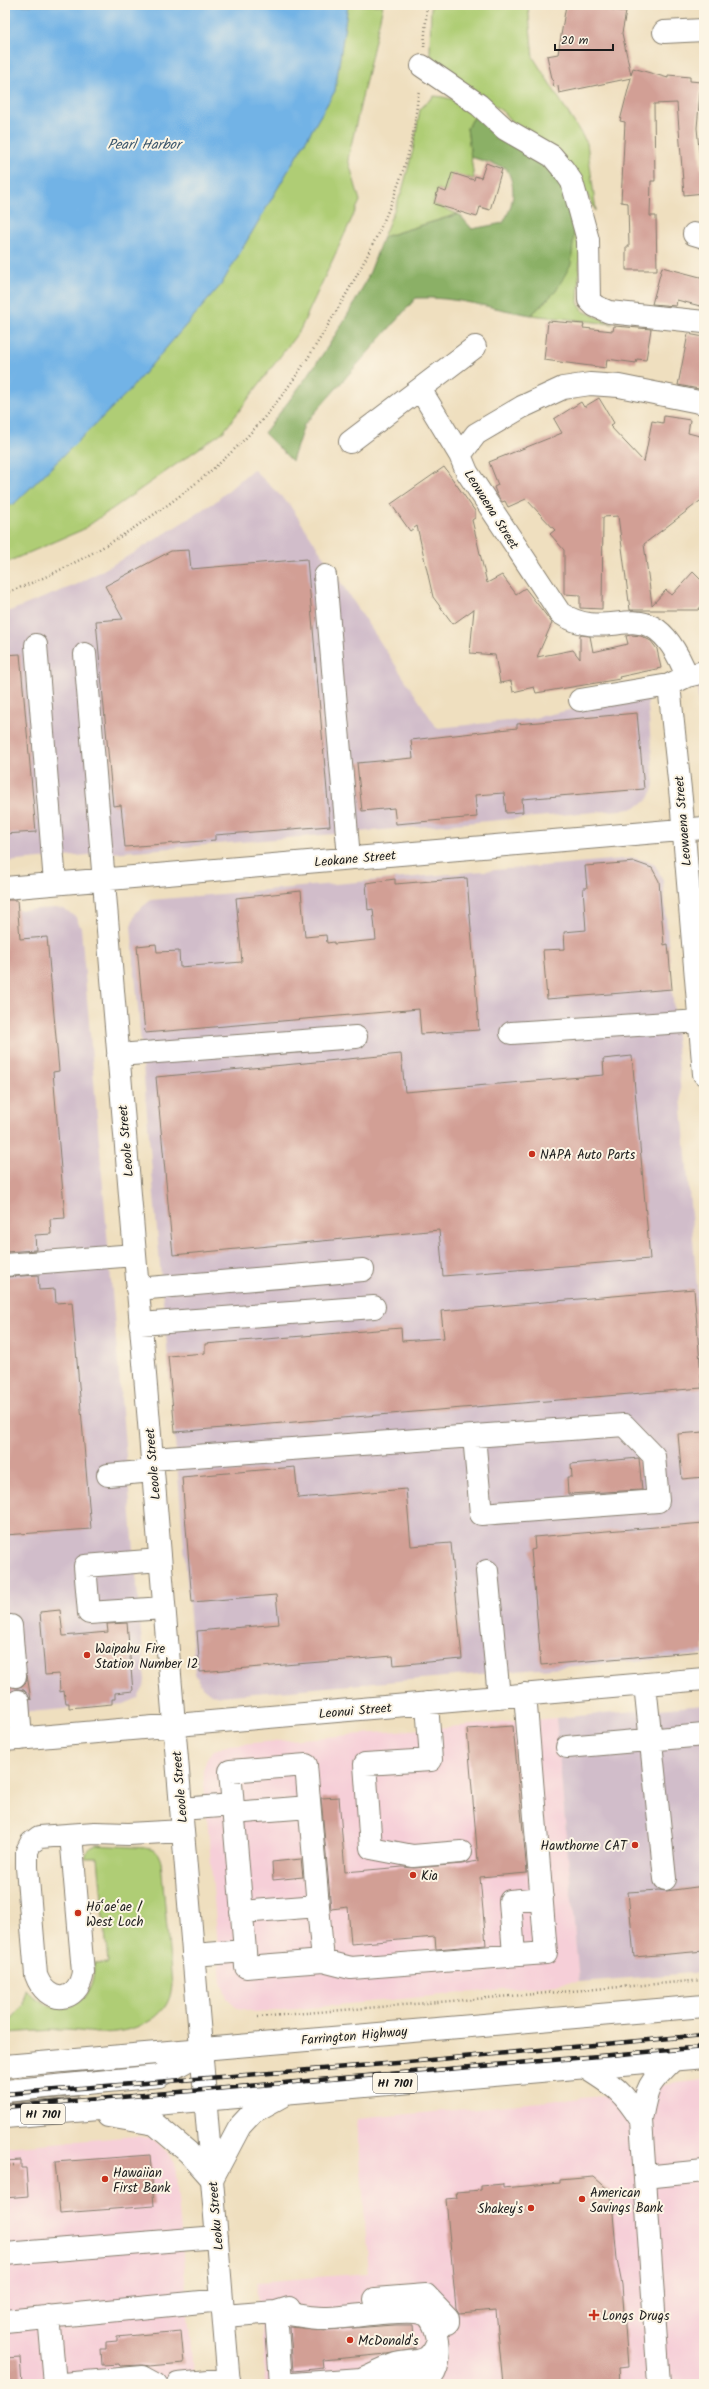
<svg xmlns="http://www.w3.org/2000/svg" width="709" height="2389" viewBox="0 0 709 2389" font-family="Kalam,sans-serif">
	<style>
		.built { fill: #f6cfd8 }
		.industrial { fill: #d1bdca }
		.green { fill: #afcd75; stroke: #667448 }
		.forest { fill: #8bb066; stroke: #546641 }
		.water { fill: #72b3e6; stroke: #476881 }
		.building { fill: #d29f95 }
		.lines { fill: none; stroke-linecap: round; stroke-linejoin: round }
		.minor-casing { stroke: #867e6e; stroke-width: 24 }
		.major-casing { stroke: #867e6e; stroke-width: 24 }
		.path { stroke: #867e6e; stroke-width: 2.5; stroke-dasharray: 1 3; stroke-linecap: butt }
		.minor { stroke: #fff; stroke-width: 22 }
		.major { stroke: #fff; stroke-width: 22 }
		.rail-casing { stroke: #1c1c1c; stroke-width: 4.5 }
		.rail { stroke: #fcf5e5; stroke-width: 3; stroke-dasharray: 9; stroke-linecap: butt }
		.poi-dot { fill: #c8321e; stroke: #fcf5e5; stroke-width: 1.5 }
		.labels { text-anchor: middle; stroke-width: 4; stroke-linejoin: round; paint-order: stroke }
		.shield { fill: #fcf5e5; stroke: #5f5d58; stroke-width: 1 }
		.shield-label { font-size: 12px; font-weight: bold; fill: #1c1c1c }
		.street-label { font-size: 13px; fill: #1c1c1c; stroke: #fcf5e5 }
		.poi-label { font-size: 13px; fill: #1c1c1c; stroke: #fcf5e5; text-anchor: start }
		.water-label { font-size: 14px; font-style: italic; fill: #3e586d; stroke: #fcf5e5 }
	</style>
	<rect width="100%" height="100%" fill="#fcf5e5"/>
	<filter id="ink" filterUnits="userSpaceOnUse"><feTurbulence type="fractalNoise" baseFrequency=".025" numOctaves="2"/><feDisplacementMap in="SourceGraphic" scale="8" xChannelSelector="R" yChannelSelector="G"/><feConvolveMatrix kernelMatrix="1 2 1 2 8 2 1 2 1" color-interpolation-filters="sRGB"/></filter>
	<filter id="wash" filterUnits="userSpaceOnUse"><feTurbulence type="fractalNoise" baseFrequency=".012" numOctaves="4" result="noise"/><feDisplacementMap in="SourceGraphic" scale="16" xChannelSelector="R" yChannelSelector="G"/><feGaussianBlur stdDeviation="0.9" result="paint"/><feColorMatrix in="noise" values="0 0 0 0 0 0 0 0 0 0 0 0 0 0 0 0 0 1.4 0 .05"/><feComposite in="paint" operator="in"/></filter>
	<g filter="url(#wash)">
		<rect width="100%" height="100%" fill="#efdfbf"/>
		<!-- built -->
		<path class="built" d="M556,1718l23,264 -324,31 -16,-4 -12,-11 -6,-16 -18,-212 5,-14 6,-6 15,-5z
			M704,2080v304h-438l-9,-102 112,-9 -12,-154 236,-22 83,-14z
			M136,2136l12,2 10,6 9,8 8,11 19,221h-189v-237z"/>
		<!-- industrial -->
		<path class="industrial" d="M253,469l36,35 148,224 92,-9 118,-26 7,92 -4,12 -5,5 -14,7 -626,53v-249l73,-29 59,-33 78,-49z
			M704,681v102l-7,-100z
			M634,858l13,3 8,4 8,15 41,491v284l-485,41 -8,-2 -9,-7 -7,-13 -64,-748 5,-14 15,-12z
			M56,908l7,1 12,7 6,12 64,752 -1,7 -6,11 -14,6 -119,10v-803z
			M704,1705v267l-125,10 -23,-264z"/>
		<!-- green -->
		<path class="green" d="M327,5h56l-35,154 12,42 -60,129 -76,101 -142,99 -77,33v-61z
			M431,5h97l5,52 54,86 9,68 -23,-42 -52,-37 -19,-21 -62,-44 -10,-14z
			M434,96c17,1 29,7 43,17l-10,15 7,51 -22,-6 -6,19 -8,-3 -5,15 25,10 -75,23 19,-46 11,-41 7,-41z
			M575,223l5,29 -2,51 5,8 30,13 -82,-9 25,-24z
			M96,1845c9,1 55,2 58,5 4,2 5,7 7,11l11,124c-2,37 -42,48 -73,48 -13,-1 -25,-3 -37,-3 -18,0 -37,2 -55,3l-1,-8 18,-20 1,-15c30,30 70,21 69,-26l14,-1 -10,-105h-13l3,-9z"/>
		<!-- forest -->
		<path class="forest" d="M477,113l75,54 14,20 9,36 -4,41 -15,27 -25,24c-38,-6 -76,-19 -115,-17l-112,127 -12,36 -28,-28c37,-47 74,-96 101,-150 7,-14 12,-31 18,-46l76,-23 13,15 31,-6c11,-19 14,-36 3,-55l-35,-11 -4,-29z"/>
		<!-- water -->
		<path class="water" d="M5,5h343l-13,86 -114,194 -94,108 -113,111 -9,3z"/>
		<g id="blocks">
			<!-- building -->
			<path class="building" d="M566,5h19l41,7 -4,21 9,42 2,-7 35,10v-3l22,2v4l11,1 -4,46 4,41h3v24l-20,2 -7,-92 -23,1 1,77h-4l-1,35h6l1,54h-31v-23h3l-1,-44 -7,-1 4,-80 -5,-1 11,-43 -72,15 -1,-7 -4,1 -7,-31 11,-2z
				M486,163l16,6 -12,41 -10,-3 -3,10 -43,-13 4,-15 8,3 6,-19 22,7 1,-4 6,2z
				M662,267l42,11v29l-27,-7 -1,6 -24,-2z
				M548,321l36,3 -1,4 30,3 1,-5 37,3 -5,31 -9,-1 -1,4 -29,-4 -1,9 -62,-8z
				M688,334l16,3v53l-26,-5z
				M599,398l15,25 -4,3 34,36 8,-41 11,2 1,-7 26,4 -2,13 16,4v61l-60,46 8,61 14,-15 6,5 21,-23 11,11v20l-6,7h-68l-12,-94 -15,1 -1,92 -22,-1v-13l-16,-1v-44l-14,-16 5,-4 -29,-31 -18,8 -3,-6 -3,1 -5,-7 -3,-8 4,-2 -9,-23 73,-29 -8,-14 27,-17 3,5z
				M444,467l31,44v7l-3,2 15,63 15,-8 14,19 9,-6 27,35 -15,34 36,-7 7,9v-24l10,1 3,16 35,-8 -2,-8 5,-1 10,1 10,5 6,8 4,19 -42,9 1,2 -84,14 -2,-6 -21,5 -2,-11 -11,2 -5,-28 -25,-2 4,-44 -21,15 -20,-27 -16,-71 -7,5 -19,-27z
				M189,550l2,19 116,-10 23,267 -115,9v5l-90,7 -4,-42 -8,1 -17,-185 27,-2 -18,-33 66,-35z
				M20,654l16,178 -31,2v-179z
				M637,713l7,76 -122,10 1,13 -17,1 -2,-20 -29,2 2,22 -81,7 -2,-16 -32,3 -5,-48 56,-5 -2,-18 106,-12v-4z
				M635,862l17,6 7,13 5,64 4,-1 4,45 -125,10 -4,-49 22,-1 -1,-17 22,-2 -3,-42h4l-2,-22z
				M467,878l12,152 -58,4 -2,-25 -274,24 -8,-87 19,-2 1,8 22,-1 1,16 62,-5 -6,-64 65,-7 4,46 21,-2 1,8 7,-1v2l42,-4 -3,-31 -5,1 -2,-27 29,-4v5z
				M5,900h12l3,39 27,-2 12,134 -6,1 12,146 -15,1 1,15 -16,1 1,15 -31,2z
				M401,1054l4,38 199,-17 -1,-16 29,-3 18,203 -207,17 -4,-46 -266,25 -17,-178z
				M38,1275l1,15 16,-1 1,14 16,-1 19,227 -86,6v-258z
				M694,1289l8,99 -527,44 -7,-76 37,-3v-9l196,-16 1,13 42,-3 -3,-27z
				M704,1432v45l-22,2 -4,-45z
				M639,1458l3,32 -74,4 -1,-17h5l-1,-13z
				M295,1467l3,31 108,-9 5,57 40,-3 11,116 -68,6 -1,-9 -193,16 -3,-41 82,-7 -3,-29 -84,7 -10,-125z
				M704,1523v128l-163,14 -10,-115 4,-1 -1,-12z
				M60,1610l3,26 45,-4 -1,-8 20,-1 6,68 -18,2v6h-3v5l-43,4v-5h-3l-2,-12 -4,1 -1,-18 -14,1 -5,-63z
				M27,1675l4,25 -7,-10 -7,-1 -10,6 -2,8v-20l11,5 6,-2 4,-4z
				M513,1726l14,147 -47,4 6,68 -50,4 -1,-12 -84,7 -3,-37 -17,2 -10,-111 18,-1 6,75 58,-5 11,1 48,-4 16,-3 -11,-132z
				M301,1859l2,18 -30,3 -1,-18z
				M704,1886v65l-70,6 -6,-65 31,-2 7,1z
				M78,2096v2l-73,6v-1z
				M150,2155l4,51 -94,7 -5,-51z
				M21,2160v8h5l2,28 -23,2v-37z
				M594,2177l17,15 6,67 5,26 6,82 -10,1 1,16h-116l-7,-74 -37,3 -3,-5 -10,-109 11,-1 -1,-6 25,-2v-4l22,-2v4l57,-5v-3z
				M393,2325h20l2,24 -28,5 -64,6 1,8 -31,3 -3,-44 38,3z
				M181,2331l3,32 -34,3 -8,-1 -22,1 -1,-2 -17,1 -1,-16h5v-7l11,-1v-4z
				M20,2357l2,27h-17v-26z"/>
		</g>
	</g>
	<g filter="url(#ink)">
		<use href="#blocks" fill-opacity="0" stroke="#867e6e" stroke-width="1"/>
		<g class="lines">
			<defs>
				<path id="minor" d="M664,32l40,-2
					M422,66l57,39 26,24 47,27 11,13 9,13 16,58 1,60 6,6 14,6 95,10
					M694,234l10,3
					M420,389l40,66
					M350,442l125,-95
					M325,576l24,282
					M36,645l19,238
					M85,654l144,1730
					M704,672l-17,4 -18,9 12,114 23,275
					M687,676c-38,-95 -72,-27 -127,-63l-93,-141 -7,-17 16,-21 46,-27 41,-19 27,-4 29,2 85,17
					M580,700l89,-15
					M5,888l699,-60
					M511,1033l189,-12
					M118,1055l238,-18
					M5,1265l130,-10
					M137,1289l226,-19
					M140,1324l234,-17
					M152,1459l322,-23 7,78 177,-13 -4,-45 -30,-31 -150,11
					M108,1475l45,-4
					M160,1560l-75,6 4,47 75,-5
					M487,1571l12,126
					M11,1626l4,50
					M645,1684l20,195
					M18,1701l3,38
					M427,1703l4,57 -66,4 6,84 42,8 48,-4
					M5,1740l699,-61
					M567,1747l137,-12
					M181,1809l52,-4
					M233,1813l76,-6
					M71,1835l12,137c-5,32 -36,34 -47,3l-9,-108v-16l4,-8 8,-6 56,-4 33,1 55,-3
					M241,1912l77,-6 5,55
					M245,1951l-15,-180 76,-6 12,141
					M193,1955l52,-4 1,16 77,-6 28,7 195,-15 -21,-259
					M514,1955l-4,-54 32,-3
					M584,2067c30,19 38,23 57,53
					M645,2177l59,-6
					M5,2254l212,-17
					M375,2299l51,-4 22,23v5
					M49,2316l6,68
					M224,2316l52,-4 13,-4
					M5,2321l217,-21
					M361,2379c10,-4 21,-10 32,-14 20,-7 34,3 44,-22
					M63,2384l80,-7 13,7
					M178,2384l51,-5
					M281,2384l-5,-72c17,2 35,7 52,6 22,0 79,-11 96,-4 17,6 21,59 3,66 -17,8 -48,2 -66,-1
					M293,2384l68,-5 8,5
					M659,2384l-18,-264c6,-34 7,-36 32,-60"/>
				<path id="major" d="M5,2066l699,-60
					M5,2091l154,-15 29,-16 13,-12
					M108,2116l47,8 33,28 24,27 28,-53 13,-14 29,-16
					M5,2117l699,-60"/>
			</defs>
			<!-- minor casing -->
			<use href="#minor" class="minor-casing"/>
			<!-- major casing -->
			<use href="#major" class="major-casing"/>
			<!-- path -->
			<path class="path" d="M424,47l3,-42
				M5,593c83,-28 192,-100 250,-165 29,-32 52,-67 73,-103 34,-56 65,-114 82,-178 5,-18 6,-38 9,-57
				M258,2017l446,-37
				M5,2166l10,-1"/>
			<!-- minor -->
			<use href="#minor" class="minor"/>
			<!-- major -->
			<use href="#major" class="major"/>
			<defs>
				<path id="rail" d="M5,2094l392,-31 307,-28
					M5,2107l699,-60"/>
			</defs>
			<!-- rail casing -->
			<use href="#rail" class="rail-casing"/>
			<!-- rail -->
			<use href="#rail" class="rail"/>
		</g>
	</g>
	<!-- markers -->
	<g class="poi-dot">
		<circle cx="532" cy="1154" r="4"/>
		<circle cx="87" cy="1655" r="4"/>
		<circle cx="635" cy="1845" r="4"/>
		<circle cx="413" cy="1875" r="4"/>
		<circle cx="78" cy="1913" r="4"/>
		<circle cx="105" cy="2179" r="4"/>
		<circle cx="582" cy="2199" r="4"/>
		<circle cx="531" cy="2208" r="4"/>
		<path d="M592 2309h4v4h4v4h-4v4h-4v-4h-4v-4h4z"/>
		<circle cx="350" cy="2340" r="4"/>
	</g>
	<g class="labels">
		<!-- shield labels -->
		<g class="shield">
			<rect x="373" y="2073" width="44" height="20" rx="3"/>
			<rect x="21" y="2104" width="44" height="20" rx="3"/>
		</g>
		<g class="shield-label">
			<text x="395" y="2087">HI 7101</text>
			<text x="43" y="2118">HI 7101</text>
		</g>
		<!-- street labels -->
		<g class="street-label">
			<text transform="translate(492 509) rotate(58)" y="5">Leowaena Street</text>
			<text transform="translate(682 821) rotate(-95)" y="5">Leowaena Street</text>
			<text transform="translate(355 858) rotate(-5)" y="5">Leokane Street</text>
			<text transform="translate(125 1141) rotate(-95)" y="5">Leoole Street</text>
			<text transform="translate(152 1464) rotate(-95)" y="5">Leoole Street</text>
			<text transform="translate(355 1710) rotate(-5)" y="5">Leonui Street</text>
			<text transform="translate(179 1787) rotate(-95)" y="5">Leoole Street</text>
			<text transform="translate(354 2035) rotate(-5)" y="5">Farrington Highway</text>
			<text transform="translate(215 2216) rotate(-95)" y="5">Leoku Street</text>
		</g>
		<!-- poi labels -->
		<g class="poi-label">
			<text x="540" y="1159">NAPA Auto Parts</text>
			<text x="95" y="1653">Waipahu Fire<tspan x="95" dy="15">Station Number 12</tspan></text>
			<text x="627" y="1850" text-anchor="end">Hawthorne CAT</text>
			<text x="421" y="1880">Kia</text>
			<text x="86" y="1911">Hō‘ae‘ae /<tspan x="86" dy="15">West Loch</tspan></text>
			<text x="113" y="2177">Hawaiian<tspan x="113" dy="15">First Bank</tspan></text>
			<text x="590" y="2197">American<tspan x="590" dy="15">Savings Bank</tspan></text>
			<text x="523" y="2213" text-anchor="end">Shakey's</text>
			<text x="602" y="2320">Longs Drugs</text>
			<text x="358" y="2345">McDonald's</text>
		</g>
		<!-- water labels -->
		<g class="water-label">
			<text x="144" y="149">Pearl Harbor</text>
		</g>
	</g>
	<!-- margin -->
	<rect width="709" height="2389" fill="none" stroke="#fcf5e5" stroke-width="20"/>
	<!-- scale -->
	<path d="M555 44v6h58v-6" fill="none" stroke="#1c1c1c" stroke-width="2"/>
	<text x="561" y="44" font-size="12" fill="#1c1c1c" stroke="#fcf5e5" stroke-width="3" paint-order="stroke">20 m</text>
</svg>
